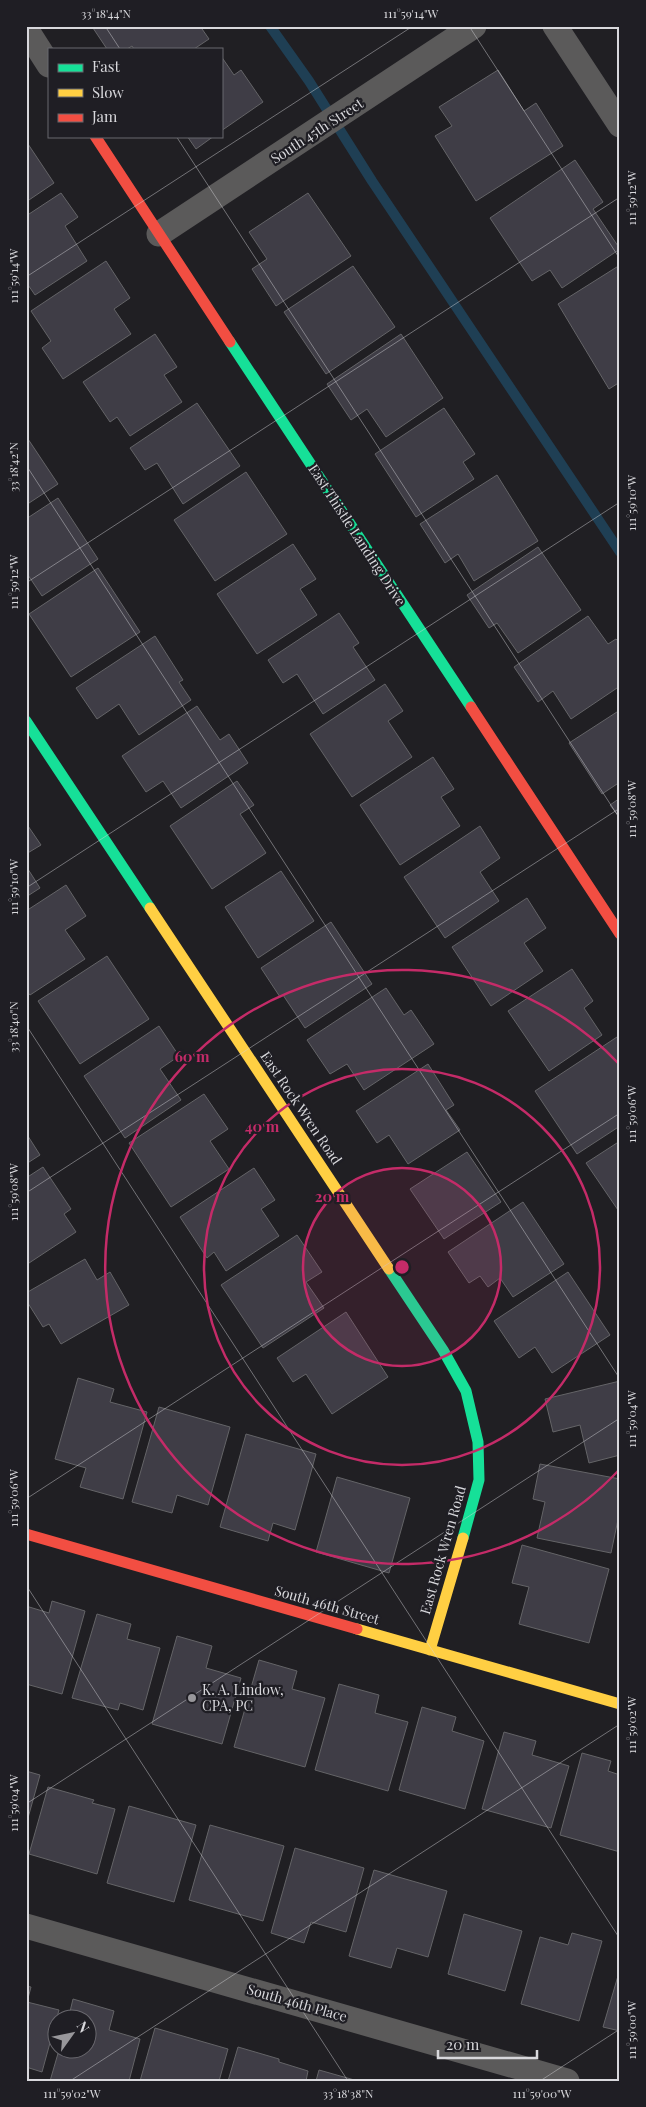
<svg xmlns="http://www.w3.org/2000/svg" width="646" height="2107" viewBox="0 0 646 2107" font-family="'Playfair Display',serif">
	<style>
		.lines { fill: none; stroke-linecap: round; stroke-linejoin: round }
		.stream { stroke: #1f3f54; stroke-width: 10 }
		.building { fill: #3f3d46; stroke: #646467 }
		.street { stroke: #5b5a5a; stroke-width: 25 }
		.fast { stroke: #16e098; stroke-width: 11 }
		.slow { stroke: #ffcf43; stroke-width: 11 }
		.jam { stroke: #f24e42; stroke-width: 11 }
		.ticks { fill: none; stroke: #d8d8dc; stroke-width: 1; stroke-opacity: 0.45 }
		.ring { fill: none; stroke: #c42b68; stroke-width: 2.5 }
		.poi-dot { fill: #98979b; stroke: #1f1e24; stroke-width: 2 }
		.labels { text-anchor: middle; stroke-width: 4.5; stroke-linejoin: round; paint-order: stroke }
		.street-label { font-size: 14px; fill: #d8d8dc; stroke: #1f1e24 }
		.poi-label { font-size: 14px; fill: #d8d8dc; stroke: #1f1e24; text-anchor: start }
		.centre { fill: #c42b68; stroke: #1f1e24; stroke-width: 2.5 }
		.ring-label { font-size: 15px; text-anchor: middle; font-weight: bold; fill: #c42b68; stroke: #1f1e24; stroke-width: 4.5; stroke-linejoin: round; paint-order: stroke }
		.neatline { fill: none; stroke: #d8d8dc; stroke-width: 2 }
		.ticks-label { font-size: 12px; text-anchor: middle; fill: #d8d8dc }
	</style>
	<rect width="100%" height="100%" fill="#201f23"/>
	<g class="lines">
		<!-- stream -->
		<path class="stream" d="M270,26l39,55 63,100 248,371"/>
	</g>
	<!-- building -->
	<path class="building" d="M95,26h105l9,13 -15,10h-60l-2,-3 -5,3h-20l-14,-21z
		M221,56l13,19 7,-5 22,32 -42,29z
		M498,70l26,41 12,-8 27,43 -87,55 -41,-65 17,-10 -13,-19z
		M187,136h27l-18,13z
		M26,141l28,42 -28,19z
		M575,160l28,42 -10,7 27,40 -58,39 -12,-18 -18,11 -42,-63z
		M61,193l17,24 -13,9 22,35 -52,34 -9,-13v-66z
		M308,193l43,63 -75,50 -24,-37 15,-10 -18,-27z
		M106,261l24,37 -16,11 17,25 -68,45 -21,-31 9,-7 -20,-30z
		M620,265v117l-11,7 -51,-85z
		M353,266l42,61 -69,47 -42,-62z
		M155,334l22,33 -13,8 18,27 -52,34 -13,-19 -7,5 -27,-40z
		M401,334l42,64 -57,39 -19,-28 -16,11 -24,-36z
		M197,403l43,63 -57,38 -26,-41 -12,7 -15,-22z
		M444,408l31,46 -12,8 11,17 -58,38 -41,-63z
		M26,436l32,48 -32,21z
		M246,472l41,62 -72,47 -41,-61z
		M497,475l41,66 -64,40 -16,-27 -13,9 -25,-39z
		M58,498l40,61 -56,37 -16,-24v-53z
		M293,544l23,35 -16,10 17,26 -60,39 -40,-60z
		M538,547l43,63 -63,43 -21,-30 -8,5 -22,-33z
		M98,568l42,64 -69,45 -42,-63z
		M339,613l20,30 -6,4 22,33 -52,34 -26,-40 -14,9 -15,-23z
		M588,616l20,28 8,-5 4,4v43l-49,33 -18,-28 -15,11 -24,-35z
		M155,636l28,44 -4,2 12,18 -52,35 -20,-31 -22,15 -21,-31z
		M385,684l18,27 -15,10 24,36 -60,40 -42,-63z
		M197,706l23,34 9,-6 19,29 -67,45 -18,-27 -17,11 -24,-36z
		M620,710v72l-18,12 -33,-51z
		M433,757l21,32 -13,8 19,29 -60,39 -40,-60z
		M237,781l17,24 -14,9 26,39 -54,36 -42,-63z
		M620,798v20l-10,-13z
		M26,823l15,22 -15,9z
		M480,826l20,32 -20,14 19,29 -54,37 -41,-61z
		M26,866l14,22 -14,9z
		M281,871l33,50 -56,37 -33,-51z
		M66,885l20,31 -21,14 20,29 -55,36 -4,-5v-79z
		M527,898l19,30 -22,15 19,28 -52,35 -39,-59z
		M331,922l41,62 -67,44 -22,-33 -3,2 -19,-29z
		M107,956l42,63 -69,45 -42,-63z
		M572,969l21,32 -9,7 18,27 -53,36 -41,-60z
		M386,988l18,27 7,-5 23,34 -70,46 -17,-26 -17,10 -23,-34z
		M159,1026l20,30 -19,13 21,31 -56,38 -41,-62z
		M617,1037l3,4v85l-43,28 -42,-63z
		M428,1064l26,41 -8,5 14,20 -52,34 -19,-29 -12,8 -21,-32z
		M204,1094l24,35 -18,12 19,28 -58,38 -42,-64z
		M26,1133l14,22 -14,9z
		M620,1141v72l-34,-50z
		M467,1152l34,50 -57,37 -34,-50z
		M43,1167l28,42 -7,5 12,18 -50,33v-87z
		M254,1168l21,32 -14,9 18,27 -53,35 -12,-19 -7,6 -27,-41z
		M523,1202l41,62 -51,33 -13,-19 -12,9 -8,-11 -11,7 -21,-31z
		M297,1235l25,37 -16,10 18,26 -61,40 -42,-63z
		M85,1259l12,21 13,-8 19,33 -68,39 -12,-20 -6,3 -17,-27v-7z
		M568,1272l42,63 -58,38 -17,-26 -16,11 -25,-37z
		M346,1312l42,65 -56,37 -26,-40 -13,8 -16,-24z
		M78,1378l36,11 -4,13 37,10 -24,87 -43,-12 6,-19 -31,-9z
		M620,1381v74l-31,8 -9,-38 -27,7 -8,-33z
		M159,1407l71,20 -22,78 -31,-10 -5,18 -40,-11z
		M246,1434l70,20 -21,76 -22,-7 -5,18 -48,-14z
		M540,1464l80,15v31l-9,43 -74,-15 8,-36 -12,-3z
		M337,1477l73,21 -21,75 -73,-21z
		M522,1545l87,24 -20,74 -70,-19 10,-37 -17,-4z
		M52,1601l33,10 -23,83 -36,-10v-78l23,7z
		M97,1614l34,10 -4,15 33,9 -17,62 -23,-7 -2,7 -46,-12z
		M177,1636l35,10 -6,22 35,10 -19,66 -70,-20z
		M259,1660l38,11 -5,18 33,9 -20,69 -71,-20z
		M339,1684l40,11 -4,18 33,9 -20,69 -73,-21z
		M422,1707l34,10 -4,14 32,10 -19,68 -66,-19z
		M504,1732l32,9 -4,14 37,11 -18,62 -69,-19z
		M582,1753l29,8 -3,10 12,4v77l-60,-17z
		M26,1771l14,4 -14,50z
		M48,1787l46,13 -2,3 23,6 -18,65 -68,-20z
		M129,1806l67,19 -22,77 -67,-19z
		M210,1825l74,21 -21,75 -74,-21z
		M295,1848l69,20 -18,64 -35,-10 -7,21 -33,-10z
		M374,1870l73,21 -19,66 -31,-9 -6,20 -42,-12z
		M464,1914l58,17 -17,60 -57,-17z
		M572,1933l30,8 -23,80 -58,-17 19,-67 28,8z
		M620,1969v62l-17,-4z
		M26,1986l5,1 -4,15 32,8 -17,62 -16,-5z
		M73,1999l41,12 -5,19 31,9 -11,42h-79l9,-31h29v-30h-20z
		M155,2028l73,21 -9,32h-79z
		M238,2047l41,12v3l29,9 -2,10h-78z
		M319,2070l39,11h-42z"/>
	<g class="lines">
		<!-- street -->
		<path class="street" d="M555,26l65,99
			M26,29l23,36
			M159,234l315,-208
			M26,1926l541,155"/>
		<!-- fast -->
		<path class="fast" d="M230,342l241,365
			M26,721l124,187
			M389,1269l54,81 23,41 12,51 1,38 -16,58"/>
		<!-- slow -->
		<path class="slow" d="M150,908l239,361
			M357,1629l263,75
			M430,1650l33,-112"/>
		<!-- jam -->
		<path class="jam" d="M95,136l135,206
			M471,707l149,227
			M26,1534l331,95"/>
	</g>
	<!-- ticks -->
	<path class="ticks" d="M105,26l15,23M469,26l151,233M176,136l444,683M26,277l387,-251M26,465l594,914M26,583l594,-386M26,888l594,-386M26,1025l594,914M26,1193l594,-385M26,1499l594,-386M26,1585l322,496M26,1804l594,-386M70,2081l550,-357M540,2081l80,-52"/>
	<!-- distance rings -->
	<circle cx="402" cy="1267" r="99" fill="#c42b68" fill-opacity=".12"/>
	<g class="ring">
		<circle cx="402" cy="1267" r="99"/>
		<circle cx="402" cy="1267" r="198"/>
		<path d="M619 1470A297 297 0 1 1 619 1064"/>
	</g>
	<!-- markers -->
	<circle class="poi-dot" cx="192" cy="1698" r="5"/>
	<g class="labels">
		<!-- street labels -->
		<g class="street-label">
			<text transform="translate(317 131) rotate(-33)" y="5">South 45th Street</text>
			<text transform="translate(357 535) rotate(57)" y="5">East Thistle Landing Drive</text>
			<text transform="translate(301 1108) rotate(56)" y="5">East Rock Wren Road</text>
			<text transform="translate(443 1550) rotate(-74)" y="5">East Rock Wren Road</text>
			<text transform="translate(327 1605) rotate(16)" y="5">South 46th Street</text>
			<text transform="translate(297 2003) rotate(16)" y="5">South 46th Place</text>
		</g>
		<!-- poi labels -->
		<g class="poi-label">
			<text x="202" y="1695">K. A. Lindow,<tspan x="202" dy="16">CPA, PC</tspan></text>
		</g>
	</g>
	<circle cx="402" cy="1267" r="8" class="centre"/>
	<g class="ring-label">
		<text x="192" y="1062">60 m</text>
		<text x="262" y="1132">40 m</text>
		<text x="332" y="1202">20 m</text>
	</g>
	<!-- border -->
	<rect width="646" height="2107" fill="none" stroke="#1f1e24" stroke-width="55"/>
	<!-- legend -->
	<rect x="48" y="48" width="175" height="90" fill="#1f1e24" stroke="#69686e"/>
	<rect x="58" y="64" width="25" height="8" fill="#16e098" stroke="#69686e"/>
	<text x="92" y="72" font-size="15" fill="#d8d8dc">Fast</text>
	<rect x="58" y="89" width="25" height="8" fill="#ffcf43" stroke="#69686e"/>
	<text x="92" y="98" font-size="15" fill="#d8d8dc">Slow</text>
	<rect x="58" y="114" width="25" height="8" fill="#f24e42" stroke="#69686e"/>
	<text x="92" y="122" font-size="15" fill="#d8d8dc">Jam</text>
	<!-- north arrow -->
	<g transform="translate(72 2034) rotate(57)"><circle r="24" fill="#1f1e24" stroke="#69686e"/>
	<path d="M0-4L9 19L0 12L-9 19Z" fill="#98979b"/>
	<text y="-8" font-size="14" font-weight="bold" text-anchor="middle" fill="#d8d8dc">N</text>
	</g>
	<!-- scale -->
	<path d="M438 2050v8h99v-8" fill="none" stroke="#d8d8dc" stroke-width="2.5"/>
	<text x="446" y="2050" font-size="15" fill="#d8d8dc" stroke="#1f1e24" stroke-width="4" paint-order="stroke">20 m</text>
	<rect x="28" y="28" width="590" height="2052" class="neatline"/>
	<g class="ticks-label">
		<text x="106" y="18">33°18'44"N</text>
		<text x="411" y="18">111°59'14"W</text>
		<text transform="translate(632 198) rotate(-90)" y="4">111°59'12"W</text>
		<text transform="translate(14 276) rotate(-90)" y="4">111°59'14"W</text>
		<text transform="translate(14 467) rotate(-90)" y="4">33°18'42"N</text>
		<text transform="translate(632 503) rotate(-90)" y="4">111°59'10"W</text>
		<text transform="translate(14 582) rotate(-90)" y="4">111°59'12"W</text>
		<text transform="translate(632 809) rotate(-90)" y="4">111°59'08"W</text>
		<text transform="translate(14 887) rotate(-90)" y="4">111°59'10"W</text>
		<text transform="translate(14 1027) rotate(-90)" y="4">33°18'40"N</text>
		<text transform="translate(632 1114) rotate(-90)" y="4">111°59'06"W</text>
		<text transform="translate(14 1192) rotate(-90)" y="4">111°59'08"W</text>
		<text transform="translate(632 1419) rotate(-90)" y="4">111°59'04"W</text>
		<text transform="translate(14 1498) rotate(-90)" y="4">111°59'06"W</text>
		<text transform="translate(632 1725) rotate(-90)" y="4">111°59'02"W</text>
		<text transform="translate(14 1803) rotate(-90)" y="4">111°59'04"W</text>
		<text transform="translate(632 2030) rotate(-90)" y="4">111°59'00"W</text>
		<text x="72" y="2098">111°59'02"W</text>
		<text x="348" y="2098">33°18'38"N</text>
		<text x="542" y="2098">111°59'00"W</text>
	</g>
</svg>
